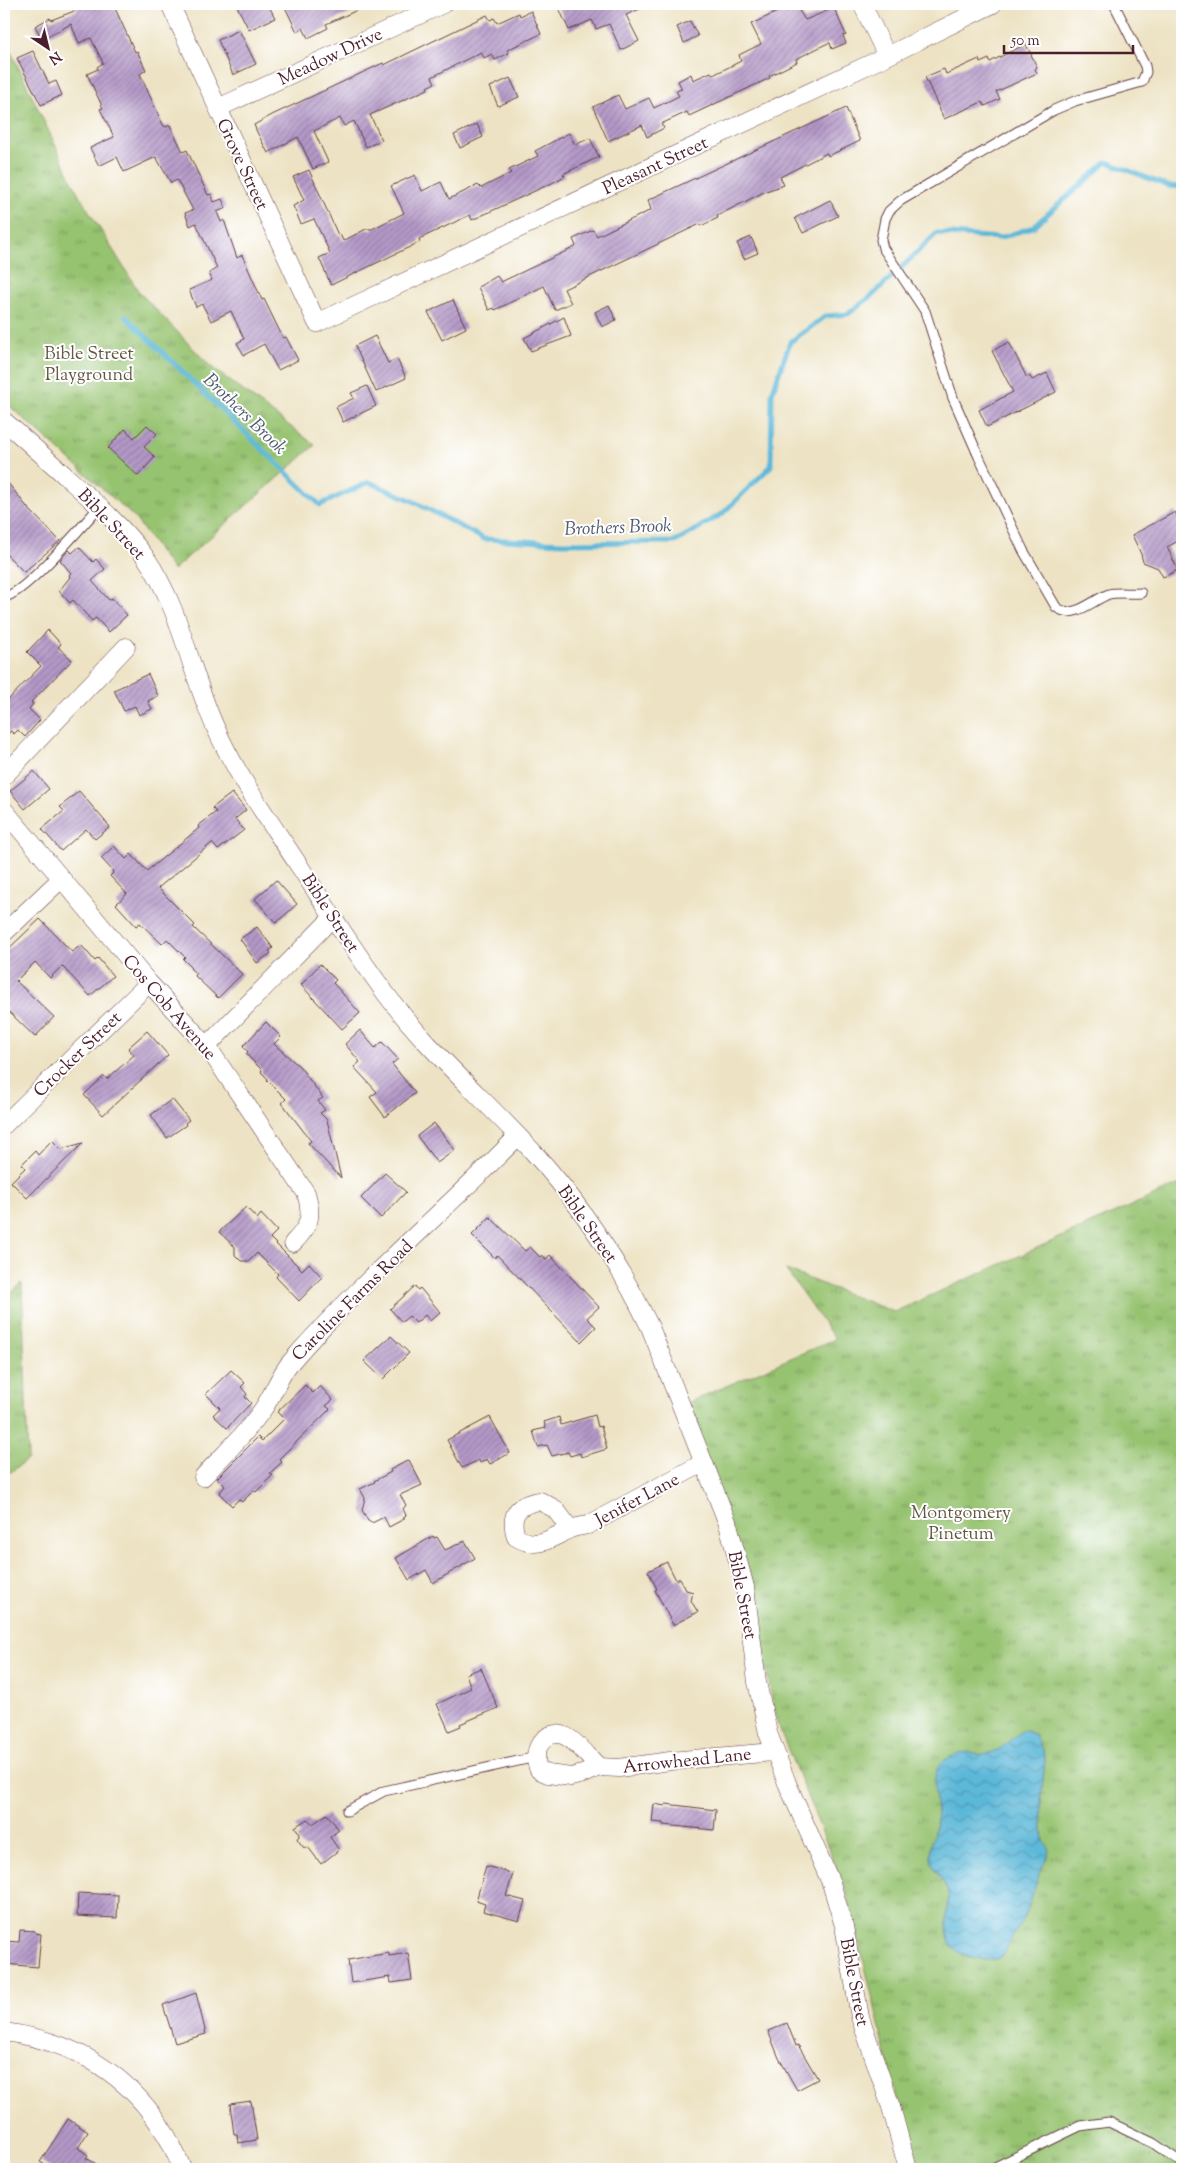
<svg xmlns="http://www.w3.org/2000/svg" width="1186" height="2173" viewBox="0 0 1186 2173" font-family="'Sorts Mill Goudy',serif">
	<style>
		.park { fill: url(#park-tufts); stroke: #70714e }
		.water { fill: url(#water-waves); stroke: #526c82 }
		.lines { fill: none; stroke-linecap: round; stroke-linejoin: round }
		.stream { stroke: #5bb8d9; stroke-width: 5 }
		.building { fill: url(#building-hatch) }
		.service-casing { stroke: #623c42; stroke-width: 11 }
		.minor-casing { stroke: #623c42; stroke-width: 19 }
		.service { stroke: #fff; stroke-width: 9 }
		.minor { stroke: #fff; stroke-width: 18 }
		.labels { text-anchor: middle; stroke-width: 4; stroke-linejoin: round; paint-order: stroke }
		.street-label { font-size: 18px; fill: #4a1f2b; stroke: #fff }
		.park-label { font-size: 18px; fill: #655843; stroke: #fff }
		.water-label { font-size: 19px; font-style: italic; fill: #515c71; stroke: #fff }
	</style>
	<defs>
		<pattern id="park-tufts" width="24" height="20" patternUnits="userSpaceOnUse" patternTransform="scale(1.25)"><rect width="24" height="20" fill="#96c370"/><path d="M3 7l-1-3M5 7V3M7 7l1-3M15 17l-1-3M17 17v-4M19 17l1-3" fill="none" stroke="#7c9e5c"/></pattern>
		<pattern id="water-waves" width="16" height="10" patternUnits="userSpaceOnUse" patternTransform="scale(1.25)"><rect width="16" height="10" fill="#5bb8d9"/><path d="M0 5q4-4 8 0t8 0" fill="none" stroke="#4d95b0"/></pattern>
		<pattern id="building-hatch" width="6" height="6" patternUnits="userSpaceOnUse" patternTransform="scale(1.25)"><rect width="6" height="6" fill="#b499c8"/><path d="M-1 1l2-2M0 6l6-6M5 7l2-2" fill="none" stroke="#947ca3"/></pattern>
	</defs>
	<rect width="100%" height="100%" fill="#fff"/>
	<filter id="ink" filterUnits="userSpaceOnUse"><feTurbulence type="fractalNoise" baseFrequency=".02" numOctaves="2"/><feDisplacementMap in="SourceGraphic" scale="10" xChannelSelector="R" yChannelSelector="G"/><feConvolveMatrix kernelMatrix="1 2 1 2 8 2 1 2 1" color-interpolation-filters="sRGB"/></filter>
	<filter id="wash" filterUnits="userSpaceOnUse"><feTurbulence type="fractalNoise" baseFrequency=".0096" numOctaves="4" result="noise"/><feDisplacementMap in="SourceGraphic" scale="20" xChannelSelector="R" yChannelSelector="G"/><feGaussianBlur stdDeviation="1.12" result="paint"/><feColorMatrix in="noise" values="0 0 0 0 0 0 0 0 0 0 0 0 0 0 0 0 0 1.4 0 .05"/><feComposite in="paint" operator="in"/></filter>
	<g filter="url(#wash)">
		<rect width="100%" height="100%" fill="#ede3c4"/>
		<!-- park -->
		<path class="park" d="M4,37l75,158 60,97 71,74 105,79 -142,125 -39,-53 -130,-116z
			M1182,1183v986h-268l-67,-276 -70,-170 -28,-138 -69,-179 155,-67 -49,-69 108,42z
			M22,1283l6,176 -24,18v-177z"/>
		<!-- water -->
		<path class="water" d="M1023,1730l11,4 9,17 2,10 -4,40 3,40 5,6 -1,9 -8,16 -14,42 -25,44c-9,4 -16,2 -26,0 -29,-6 -29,-22 -28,-49 0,-4 2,-10 1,-15 -2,-11 -12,-20 -16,-31 -5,-19 5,-31 5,-49 -1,-14 -6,-35 2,-49 4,-6 24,-14 31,-13 7,1 12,4 19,2 13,-3 22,-17 34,-24z"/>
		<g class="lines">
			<!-- stream -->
			<path class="stream" d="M125,316l195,189 49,-23 42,18 73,39 79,4 112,-1 47,-28 49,-48 1,-73 18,-51 36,-26 22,-2 25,-19 64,-62 63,5 33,-11 74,-65 61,24 14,1"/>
		</g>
		<g id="blocks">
			<!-- building -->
			<path class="building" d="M84,4h29l22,48 2,-1 9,19 -6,4 23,51 3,2 4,-2 13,27 4,-2 21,45 3,-1 3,8 8,-3 4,9 -9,4 4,10 3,-2 13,38 5,-3 20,45 2,-1 19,39 3,-1 12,23 -20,10 -14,-26 -20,11 -7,-12 7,-4 -13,-28 -20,10 -9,-17 -6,3 -7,-17 23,-10 -3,-7 8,-5 -21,-45 -6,3 -5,-13 8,-3 -16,-30 -6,3 -15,-26 -32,15 -7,-15 -18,9 -9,-18 24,-11 -14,-28 3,-1 -16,-34 11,-5 -1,-2 6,-4 -12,-25 -12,5 -8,-19 -29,15 -7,-13 15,-8 1,2 26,-10 -1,-2z
				M236,4h32l7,14 -26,12z
				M292,4h79l-45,20 2,4 -20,10 -5,-10 -6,4 -12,-25z
				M557,4h94l-25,11 13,26 -18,9 -12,-26 -13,5 -4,-9 -23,10z
				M795,4l10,16 29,-12 12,27 -3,1 3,7 -14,6 -2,-6 -4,1 -30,15 1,3 -28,14 1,2 -81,38 -2,-4 -26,12 3,4 -17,9 -5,-12 -34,16 -15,-34 25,-12 7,14 24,-11 5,10 25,-12 -3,-5 6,-2 -4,-8 13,-7 2,6 18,-8 2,3 28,-14 -2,-6 22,-11 -10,-20z
				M531,11l10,23 -34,16 2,3 -14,7 -3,-6 -8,4 -3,-6 -49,25 3,6 -8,4 1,2 -58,26 12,25 -16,7 -12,-26 -10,5 -4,-8 -26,13 14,31 -15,7 -15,-32 -30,16 -11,-21 -3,-7 18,-10 111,-52 1,2 103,-50 3,5 4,-2 3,5 22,-10 1,3z
				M690,21l8,15 -14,7 -7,-16z
				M239,30l17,34 -23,11 -15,-35z
				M1026,44l11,23 -2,2 2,4 -41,19 4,7 -15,7 -3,-4 -38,17 -19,-42 19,-8 2,5 33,-15 1,4 9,-4 1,3z
				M33,51l16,33 7,-3 6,14 -21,10 -24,-47z
				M510,78l9,19 -21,9 -8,-19z
				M846,108l14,33 -32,15 -1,-3 -47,24 4,8 -18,6 -49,25 1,2 -17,8 -1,-2 -136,65 7,14 -16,7 -11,-24 -49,24 -1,-2 -5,2 -11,-23 19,-11 4,6 74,-35 1,-1 -3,-7 20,-9 4,6 54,-26 -3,-10z
				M477,124l6,13 -23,11 -6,-13z
				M569,133l6,12 15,-7 9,19 -36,17 2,2 -13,7 -80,37 -2,-5 -51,24 1,3 -89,43 -12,-27 11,-5 -16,-34 -13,5 -8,-18 11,-6 -11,-23 16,-7 29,65 2,-1 3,7 23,-12h6l32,-16 -13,-27 24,-11 7,16 19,-9 8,17 29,-14 3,3 30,-15 -2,-3 29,-14 -3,-5z
				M830,200l8,16 -35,17 -8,-15z
				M751,237l7,16 -14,6 -7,-16z
				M453,300l13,28 -24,12 -14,-28z
				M609,305l7,15 -14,7 -7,-15z
				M564,317l7,19 -40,15 -7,-13z
				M375,336l13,27 9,-4 9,19 -30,14 -21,-46z
				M1009,342l18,36 3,-2 2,4 15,-7 9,19 -69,35 -8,-17 34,-18 -21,-41z
				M367,386l9,20 -33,16 -7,-15 18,-9 -3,-5z
				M147,425l10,9 -13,13 11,10 -17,19 -30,-28 17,-19 9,9z
				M4,478l23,29 33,34 -36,31 -20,-20z
				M1175,512l3,6 4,-3v24l-15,8 11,23 -15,7 -5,-9 -15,-6 -2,-8 -9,-19z
				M79,547l14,15 3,-3 9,10 -13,12 17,19 3,-2 15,17 -18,17 -13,-14 -4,3 -19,-21 -3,3 -11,-12 11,-14 -1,-2 2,-2 -11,-13 9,-10 3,3z
				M48,630l13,14 -3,3 14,13 -41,42 2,2 -4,5 11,11 -15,17 -7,-7 -4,4 -3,-3 -7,6v-33l37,-38 -14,-14z
				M148,674l10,22 -10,5 4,8 -13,6 -4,-9 -11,5 -10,-21z
				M34,771l15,18 -24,20 -15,-18z
				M79,791l31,36 -15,12 -9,-10 -25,22 -19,-22 22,-18 -4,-4z
				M232,793l14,17 -11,9 9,11 -26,20 -6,-7 -54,45 37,37 -2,2 49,47 -24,24 -23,-22 1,-2 -6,-6 1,-1 -8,-8 2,-2 -18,-18 -5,5 -22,-21 -4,3 -20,-22 11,-10 -17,-18 3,-3 -1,-3 -11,-12 13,-12 12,13 5,-5 16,17 52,-43 -1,-2 18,-14 -4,-4z
				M276,880l21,24 -21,19 -21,-24z
				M40,919l32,33 9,-7 14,16 3,-3 15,18 -23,20 -28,-30 -12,12 -15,-16 -19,19 38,36 -19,20 -31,-30v-54z
				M257,927l16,21 -4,3 2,2 -14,10 -17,-24z
				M320,964l16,16 -3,3 27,30 -18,16 -41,-44z
				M266,1022l15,15 -7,7 26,23 23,31 -5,3 7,9 -5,3 7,7 14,58 -33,-35 3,-2 -29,-38 4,-4 -19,-19 1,-1 -7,-7 1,-2 -16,-16 2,-2 -5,-6z
				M360,1030l15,18 7,-6 16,17 -6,5 23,29 -30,24 -15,-20 7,-5 -23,-25 6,-5 -15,-18z
				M147,1031l21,24 -65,60 -19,-20 20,-19 3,3 27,-24 -6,-7z
				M172,1099l17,21 -4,3 1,2 -19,13 -16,-23z
				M434,1123l21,27 -18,13 -20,-27z
				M52,1140l9,9 22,-6 -56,55 -16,-16 14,-14 -3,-4 13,-13 3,4z
				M385,1173l21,19 -25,26 -20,-20z
				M246,1207l11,12 4,-5 16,17 -7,7 32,32 7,-7 13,14 -23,24 -23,-24 2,-3 -21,-21 -8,8h-8l-6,-6v-8l-16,-15z
				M490,1217l35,34 5,-4 10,10 2,-2 4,4 4,-4 49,52 -12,11 9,9 -15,15 -84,-87 -2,3 -23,-23z
				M415,1286l3,4 2,-2 20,24 -10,9 -5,-6 -9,8 -7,-7 -7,6 -12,-13z
				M391,1336l18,17 -26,26 -19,-18z
				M231,1370l14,13 -4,4 6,7 -2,3 6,6 -24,25 -14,-13 7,-7 -14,-14z
				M305,1385l8,8 7,-7 13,14 -7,6 4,3 -51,50 3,3 -12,11 3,2 -17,17 -2,-2 -12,12 -3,-3 -7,7 -13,-13 6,-7 -8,-8 41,-41 4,4 22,-22 -7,-7z
				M595,1415l3,12 3,-1 6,23 -26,8 -1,-4 -10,3 -2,-4 -16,4 -5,-11 -9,2 -5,-16 13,-3 -2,-6 15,-5 2,8z
				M490,1417l20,36 -20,11 -3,-5 -7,4 -1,-3 -17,8 -15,-28z
				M409,1460l13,25 -22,10 6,10 -3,4 3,6 -2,2v2l-15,8 -5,-10 -12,6 -4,-2 -6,-11 3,-12 -5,-9 15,-7 -1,-1 17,-9 -1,-2z
				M433,1536l1,2 3,-1 8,13 20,-9 10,17 -42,25 -7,-13 -17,10 -13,-22z
				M667,1562l9,18 4,-2 6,12 7,2 -2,9 7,11 -25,13 -18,-35 2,-1 -9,-18z
				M481,1668l17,40 -38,16 1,2 -12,5 -12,-27 34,-16 -5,-14z
				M654,1804l11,2 1,-2 50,6 -2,20 -51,-5v-2l-11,-1z
				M327,1814l12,16 -9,7 9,13 -18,14 -13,-17 -4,1 -7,-9 3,-5 -5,-7 12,-8 6,5z
				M486,1866l27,8 -7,22 19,5 -6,20 -36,-10 2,-7 -9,-3z
				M78,1893l40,2 -1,23 -40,-2z
				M20,1930l15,1v2l6,1 -3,33 -34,-3v-23l15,1z
				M389,1953v3l19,-3 4,27 -21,3 -1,-6 -39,6 -3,-23z
				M196,1993l10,41 -31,9 -12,-38z
				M787,2023l9,23 2,-1 20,34 -21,11 -18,-32 -11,-27z
				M251,2101l6,39 -19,3 -1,-9h-3l-4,-30z
				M68,2119l20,13 -10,16 10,7 -2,3 19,11h-53l-12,-7z"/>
		</g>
	</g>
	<g filter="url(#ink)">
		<use href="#blocks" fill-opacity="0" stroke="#623c42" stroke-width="1"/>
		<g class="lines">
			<defs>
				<path id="service" d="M1114,4l31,62 1,6 -4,10 -67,19 -21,9 -154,91 -11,10 -4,8 -4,21 2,8 42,63 28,87 26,59 44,93 33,57c18,14 36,-7 53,-13 9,-2 22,0 32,-1
					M4,597c21,-3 79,-72 95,-90
					M347,1811l37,-20 152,-34
					M991,2169l89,-43 29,-4 44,21 29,20"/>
				<path id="minor" d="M170,4l147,319 570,-267 106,-52
					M862,4l25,52
					M218,108l225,-104
					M4,421c23,20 45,40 67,60 27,24 54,48 75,77 36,52 44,116 71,173 21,46 51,88 79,130 27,41 53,82 82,122 45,64 104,113 157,171 47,52 85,111 115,173l78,197 17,63 12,95 11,51 19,50 44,100 13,43 16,91 31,90 17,62
					M4,776l122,-129
					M4,810l145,173 58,63 99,147c7,24 4,33 -13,50
					M4,933l57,-54
					M207,1046l126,-129
					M4,1125l145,-142
					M203,1477c20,-22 43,-43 60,-68 10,-14 16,-33 27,-46 70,-81 153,-150 228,-227
					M570,1529l-15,-20 -15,-8c-23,3 -31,14 -24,36 21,13 33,2 52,-7 6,-3 14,-4 20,-5l115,-62
					M599,1767c-15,-13 -38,-51 -59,-23 -5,8 -5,18 -1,26l9,4 23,3 12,-3 16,-7 20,1 51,-7 104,-9
					M4,2032c69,9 125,41 162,103 7,11 11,23 17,34"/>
			</defs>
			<!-- service casing -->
			<use href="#service" class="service-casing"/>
			<!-- minor casing -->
			<use href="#minor" class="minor-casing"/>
			<!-- service -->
			<use href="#service" class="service"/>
			<!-- minor -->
			<use href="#minor" class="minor"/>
		</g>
	</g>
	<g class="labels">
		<!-- street labels -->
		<g class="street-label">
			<text transform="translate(330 56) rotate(-25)" y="6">Meadow Drive</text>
			<text transform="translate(243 164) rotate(65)" y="6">Grove Street</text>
			<text transform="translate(655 165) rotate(-25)" y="6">Pleasant Street</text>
			<text transform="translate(112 524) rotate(47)" y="6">Bible Street</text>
			<text transform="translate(331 913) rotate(57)" y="6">Bible Street</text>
			<text transform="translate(170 1007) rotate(49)" y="6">Cos Cob Avenue</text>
			<text transform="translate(77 1054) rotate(-44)" y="6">Crocker Street</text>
			<text transform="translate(588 1224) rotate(55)" y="6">Bible Street</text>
			<text transform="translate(352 1300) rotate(-45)" y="6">Caroline Farms Road</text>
			<text transform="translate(637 1499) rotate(-28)" y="6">Jenifer Lane</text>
			<text transform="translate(743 1595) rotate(79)" y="6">Bible Street</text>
			<text transform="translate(687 1760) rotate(-6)" y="6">Arrowhead Lane</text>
			<text transform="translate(855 1982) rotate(79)" y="6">Bible Street</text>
		</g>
		<!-- park labels -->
		<g class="park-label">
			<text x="89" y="359">Bible Street<tspan x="89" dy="21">Playground</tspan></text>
			<text x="961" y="1518">Montgomery<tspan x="961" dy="21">Pinetum</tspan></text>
		</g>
		<!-- water labels -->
		<g class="water-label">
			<text transform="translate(246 413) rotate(44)" y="7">Brothers Brook</text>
			<text transform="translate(618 526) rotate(-2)" y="7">Brothers Brook</text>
		</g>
	</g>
	<!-- margin -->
	<rect width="1186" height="2173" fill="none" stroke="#fff" stroke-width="20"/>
	<!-- north arrow -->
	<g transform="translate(48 48) rotate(145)" stroke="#ffffff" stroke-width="4" paint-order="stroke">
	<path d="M0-4L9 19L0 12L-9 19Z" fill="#4a1f2b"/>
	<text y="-8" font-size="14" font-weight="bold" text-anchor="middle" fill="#4a1f2b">N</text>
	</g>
	<!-- scale -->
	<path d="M1004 45v8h129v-8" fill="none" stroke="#4a1f2b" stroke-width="2.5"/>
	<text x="1011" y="45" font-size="15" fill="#4a1f2b" stroke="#ffffff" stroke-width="4" paint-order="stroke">50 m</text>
</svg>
